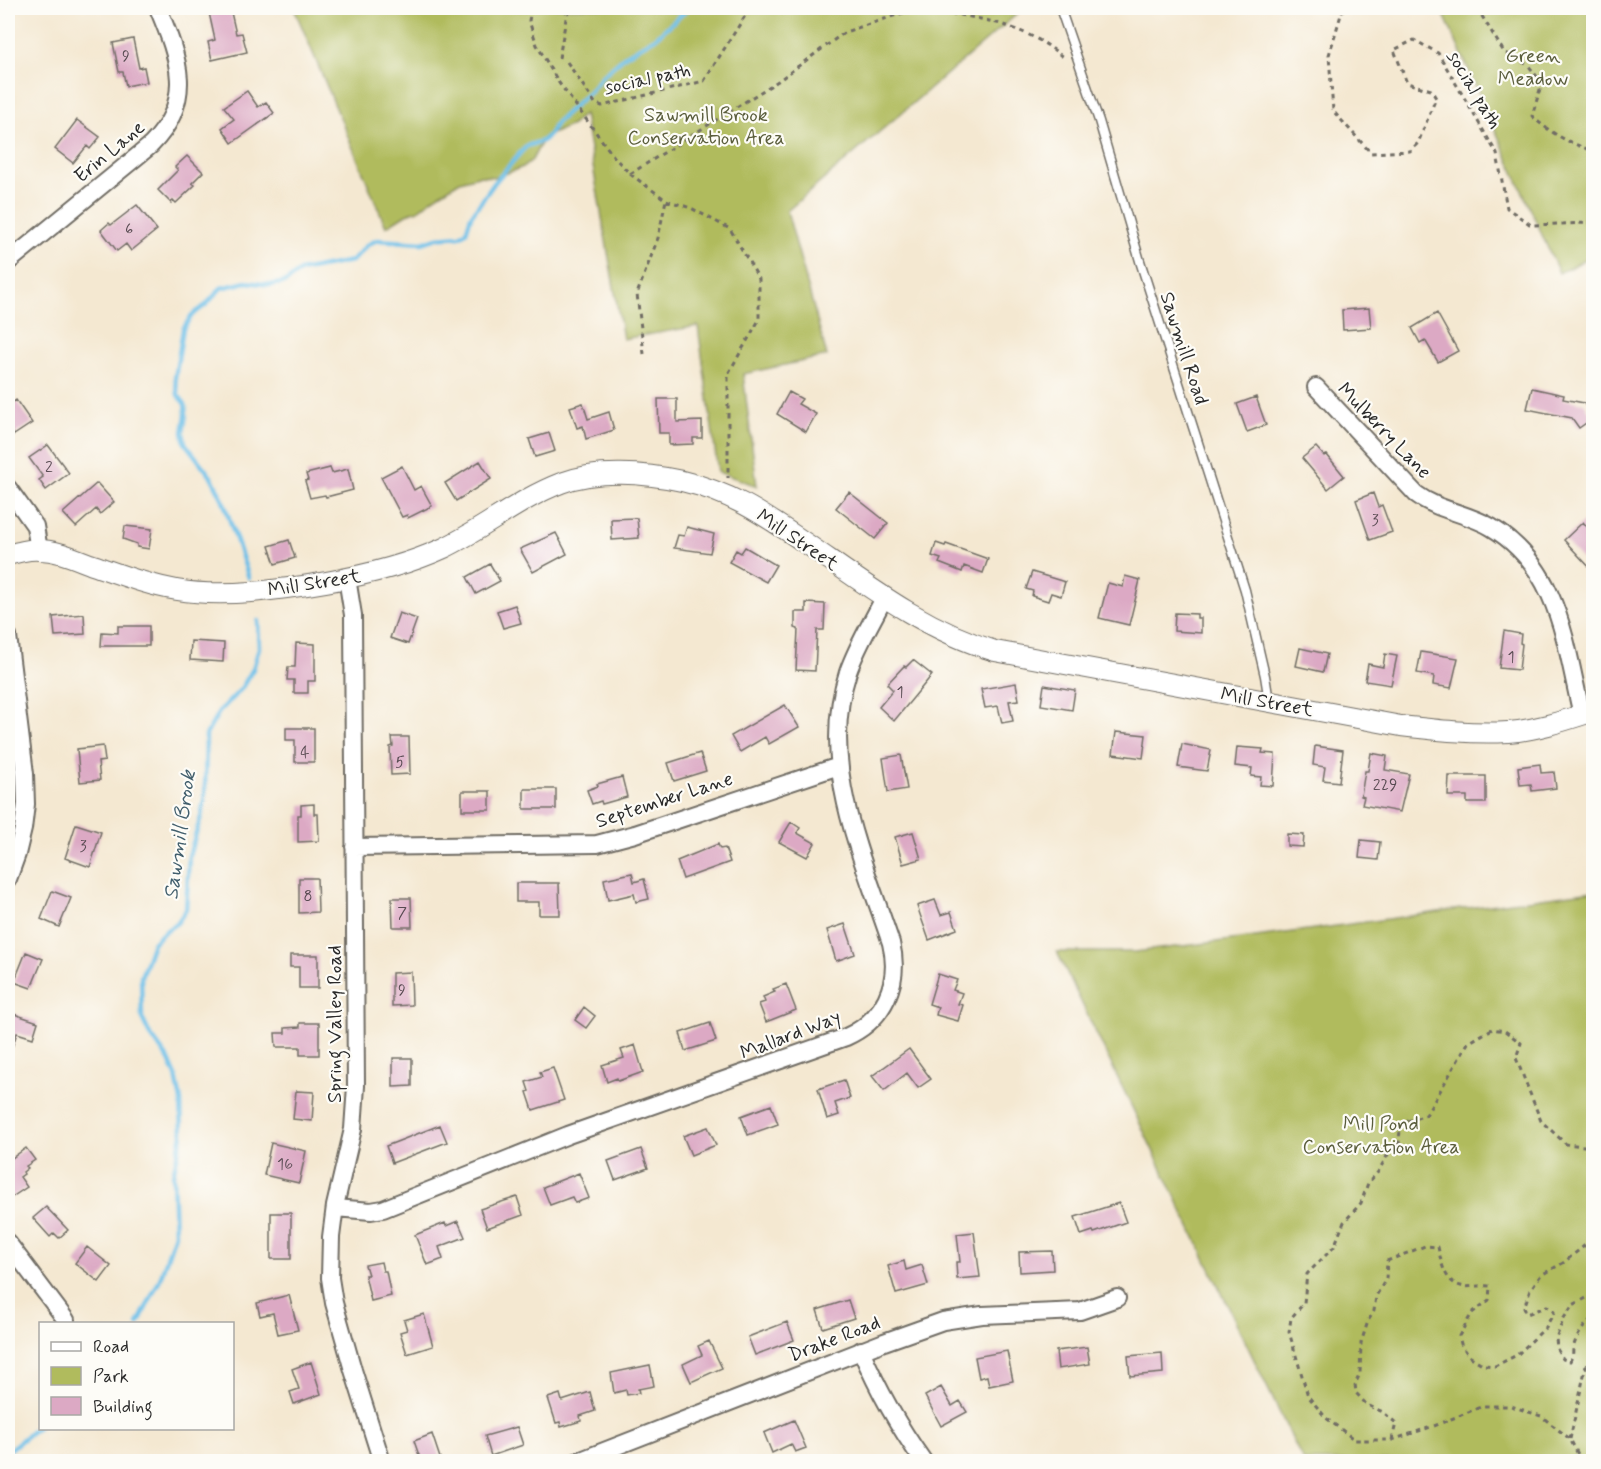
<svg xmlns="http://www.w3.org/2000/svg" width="1601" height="1469" viewBox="0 0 1601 1469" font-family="Mynerve,sans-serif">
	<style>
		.green { fill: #b0bb5d; stroke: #6e7344; stroke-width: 1.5 }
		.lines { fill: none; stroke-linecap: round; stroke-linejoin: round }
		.stream { stroke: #6cbfe8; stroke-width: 4.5 }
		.building { fill: #dca9c4 }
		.service-casing { stroke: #716d65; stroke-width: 11 }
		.minor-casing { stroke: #716d65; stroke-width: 20 }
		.tertiary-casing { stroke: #716d65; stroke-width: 22 }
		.path { stroke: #716d65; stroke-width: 3; stroke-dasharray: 4.5 4.5; stroke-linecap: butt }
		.service { stroke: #fff; stroke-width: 8 }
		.minor { stroke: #fff; stroke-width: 16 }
		.tertiary { stroke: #fff; stroke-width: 20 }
		.labels { text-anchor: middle; stroke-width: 4.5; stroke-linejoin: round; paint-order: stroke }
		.number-label { font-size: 16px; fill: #574a51 }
		.park-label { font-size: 20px; fill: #5a5d3c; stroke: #fdfcf7 }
		.street-label { font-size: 20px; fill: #2b2b2b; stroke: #fdfcf7 }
		.water-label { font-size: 21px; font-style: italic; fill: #425f6d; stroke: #fdfcf7 }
	</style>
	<rect width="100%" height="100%" fill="#fdfcf7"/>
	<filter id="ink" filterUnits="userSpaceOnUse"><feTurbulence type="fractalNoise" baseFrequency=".0167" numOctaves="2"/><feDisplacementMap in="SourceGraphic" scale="12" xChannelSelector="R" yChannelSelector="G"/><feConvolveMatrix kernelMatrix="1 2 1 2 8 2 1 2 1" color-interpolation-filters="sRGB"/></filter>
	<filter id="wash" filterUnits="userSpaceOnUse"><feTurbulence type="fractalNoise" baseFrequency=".008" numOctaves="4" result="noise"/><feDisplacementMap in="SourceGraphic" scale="24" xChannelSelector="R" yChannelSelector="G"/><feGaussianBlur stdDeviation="1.35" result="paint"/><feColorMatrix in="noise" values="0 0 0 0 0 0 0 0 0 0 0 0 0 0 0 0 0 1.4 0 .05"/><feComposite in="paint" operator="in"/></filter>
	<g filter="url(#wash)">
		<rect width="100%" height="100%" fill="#f4e8d1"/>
		<!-- green -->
		<path class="green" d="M294,8h730l-237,203 40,145 -84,18 14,112 -39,-14 -20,-146 -75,13 -39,-225 -12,11 -25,11 -7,9 -8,15 -9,7 -26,10 -19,-1 -18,5 -28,18 -14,11 -12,4 -20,13z
			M1441,8h152v248l-34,17z
			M1593,891v570h-290l-246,-509h78l121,-15z"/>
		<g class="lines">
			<!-- stream -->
			<path class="stream" d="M249,578l-26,-78 -11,-22 -27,-35 -2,-11 3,-17 -1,-11 -7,-9 -3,-17 8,-49 9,-14 14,-10 15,-17 25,-6 25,3 15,-3 14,-11 52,-10 15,-16 10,-5 45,3 15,-5 23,-2 6,-4 5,-16 24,-34 26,-30 6,-6 15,-5 6,-5 8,-13 36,-34 10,-13 24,-21 29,-17 34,-30
				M138,1324l22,-45 15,-45 -2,-59 9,-40 -1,-34 -5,-25 -7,-16 -20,-27 -7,-15 -1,-41 12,-34 11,-11 13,-9 9,-13 3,-54 12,-39 4,-23 1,-59 13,-23 22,-23 12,-20 6,-21 -1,-27
				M8,1451l32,-26"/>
		</g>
		<g id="blocks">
			<!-- building -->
			<path class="building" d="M208,8h22l6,26 6,-1 5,19 -35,8 -4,-18 7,-2z
				M133,39l6,29 5,-1 3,15 -21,4 -3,-14h-4l-6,-29z
				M247,91l11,16 8,-5 8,11 -42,30 -10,-15 12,-9 -10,-12z
				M77,120l23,17 -10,12 -3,-3 -14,17 -18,-14z
				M187,156l16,16 -11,11 3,2 -19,18 -3,-3 -2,3 -13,-13 20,-20 -3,-3z
				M137,205l20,25 -26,21 -5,-7 -9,7 -16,-21 8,-7 2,2z
				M1369,308l2,20 -28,2 -1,-20z
				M1437,313l21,38 -20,11 -13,-22 -5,3 -8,-15z
				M1532,388l32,7 -1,4 21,4 9,15 -14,10 -7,-10 -45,-9z
				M789,392l13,7 -4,5 18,10 -10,18 -29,-18z
				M1256,397l10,28 -19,7 -10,-28z
				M658,399h19v23l25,-1v17h-9v6l-24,1v-12h-10z
				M16,400l16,23 -18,12 -6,-10v-19z
				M583,403l5,16 21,-7 5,18 -28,9 -3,-13 -6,2 -7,-21z
				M549,433l6,18 -20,6 -6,-18z
				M48,445l21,28 -23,17 -7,-10 4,-3 -14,-19z
				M1316,447l8,9 3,-1 17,21 -16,13 -26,-31z
				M480,461l11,18 -35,22 -11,-18z
				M402,466l12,24 7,-4 11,20 -24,12 -1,-3 -5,2 -21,-40z
				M330,468l2,5 16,-4 5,21 -27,7 -1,-2 -15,3 -5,-17 3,-1 -2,-6z
				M97,483l17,19 -14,12 -4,-5 -20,18 -13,-14z
				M849,492l39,31 -13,16 -39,-31z
				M1373,493l5,14 4,-2 10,27 -22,8 -14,-40z
				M637,518l2,20 -27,2 -1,-21z
				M1583,522l10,12v37l-29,-31z
				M125,526l27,3 -3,20 -12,-2v-3l-14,-5z
				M687,527l27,7 -4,19 -36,-5 4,-13 6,1z
				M556,533l11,21 -34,18 -13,-23z
				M289,540l6,18 -20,6 -6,-18z
				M936,543l9,3 1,-2 42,15 -5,14 -19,-7 -2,6 -23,-9 2,-4 -9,-3z
				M745,547l31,18 -10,17 -37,-20 7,-12 5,3z
				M490,564l10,17 -24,13 -9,-17z
				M1032,572l33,10 -4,14 -10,-3 -3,8 -16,-5 1,-5 -7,-2z
				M1125,576l15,4 -11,45 -30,-7 9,-35 15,4z
				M806,603l19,1 -1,26h-7l-2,41 -19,-1 2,-41 -3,-1v-16h11z
				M515,605l6,18 -18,5 -6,-17z
				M399,613l18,6 -9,25 -18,-6z
				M1175,613l22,1v4h4v15l-27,-2z
				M84,614l1,20 -30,2 -2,-19z
				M118,626h31v20h-48l1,-14 16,1z
				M1504,631l17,3 -1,9 2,1 -3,26 -20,-2z
				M191,641l33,2 -1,19 -33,-2z
				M296,643l19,1v37h-7v12h-14v-13h-7l1,-13h7z
				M1300,648l27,6 -4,18 -27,-6z
				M1421,652l37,6 -7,30 -18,-3 1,-9 -17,-3z
				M1385,654l12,2 -6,29 -26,-4 3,-17 15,3z
				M913,660l19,15 -38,46 -15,-14 14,-17 -6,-6 17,-18 2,1z
				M1016,683l3,17 -10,1 4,20 -11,2 -4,-17 -13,2 -4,-19z
				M1044,685l31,5 -3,20 -31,-5z
				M785,705l14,22 -30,17 -4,-7 -25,15 -9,-16z
				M286,728h28v34h-19v-22h-9z
				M1116,732l30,3 -3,23 -30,-4z
				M392,737h17l1,37 -19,1 -1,-28 3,-1z
				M1182,744l29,6 -4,21 -29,-4z
				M103,746l2,15 -7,1 2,18 -20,2 -3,-33z
				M1315,746l28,4 -4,32 -16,-2 2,-13 -12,-2z
				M1237,747l26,2 -1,4 13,1 -2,32 -13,-1 1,-8 -10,-1 1,-8 -17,-2z
				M700,753l6,18 -32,10 -6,-18z
				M1371,753l16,3 -2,14 24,4 -9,38 -38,-7 2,-8 -3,-1 4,-25h3z
				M901,755l6,34 -19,3 -5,-34z
				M1540,764l1,9 13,-1 2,16 -24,3 -1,-7 -11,1 -2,-18z
				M1449,776h37v27h-19v-7h-19z
				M622,777l5,20 -25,7 -1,-3 -9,3 -5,-14 11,-4 -1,-2z
				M524,789h32v20h-32z
				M462,791h28v19h-28z
				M314,804v10h4l1,27 -21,1v-27h3v-10z
				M791,822l9,6 -3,5 18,10 -8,14 -28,-15z
				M76,824l25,8 -11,35 -25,-9z
				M913,832l8,27 -18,5 -8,-27z
				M1287,834l17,1 -1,12 -16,-1z
				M1361,840l19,2 -2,18 -19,-2z
				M718,844l2,5 5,-1 5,14 -47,17 -6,-18z
				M632,873l2,9 10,-3 5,20 -13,3 -2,-8 -26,6 -4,-21z
				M299,878h18l1,34 -19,1z
				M516,883h43l1,32h-21v-13h-23z
				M52,891l19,7 -12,29 -18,-8z
				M392,898h19l1,29h-19z
				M935,900l6,15 10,-3 6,17 -28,11 -12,-34z
				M845,924l10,30 -19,7 -9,-31z
				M26,952l17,7 -12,29 -17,-6z
				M290,955h28v33h-19v-21h-9z
				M411,972l1,33 -20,1v-33z
				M938,974l19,6 -4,10 9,3 -4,11 5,1 -5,16 -22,-6 2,-8 -9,-3z
				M786,984l10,26 -30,12 -7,-18 6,-2 -2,-5 12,-5 -2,-3z
				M584,1007l11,9 -9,12 -11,-8z
				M8,1012l30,10 -5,16 -16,-5 -8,23 -1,-1z
				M300,1023h19v32h-19v-8h-24l-1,-14h10v-5l15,-1z
				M710,1023l6,18 -31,10 -5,-18z
				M635,1045l8,27 -25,9 -1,-3 -10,4 -5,-17 22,-7 -3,-8z
				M909,1049l22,30 -13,9 -11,-15 -23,18 -12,-15z
				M393,1058h19v28l-19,1z
				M553,1068l11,32 -31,10 -6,-18 2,-1 -3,-9 16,-5 -2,-5z
				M844,1080l6,18 -15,5 4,12 -12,4 -9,-30z
				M296,1091l18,1 -2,29 -19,-2z
				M771,1105l7,19 -30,11 -7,-19z
				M440,1125l7,17 -55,21 -6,-17z
				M708,1127l8,18 -25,10 -8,-19z
				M271,1143l35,8 -7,32 -35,-8z
				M26,1148l9,12 -9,6 2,2 -5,4 1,2 -4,3 7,10 -15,10 -4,-7v-29z
				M641,1149l7,19 -33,12 -7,-19z
				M579,1173l10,25 -14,5 -3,-6 -22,8 -7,-18z
				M517,1197l6,18 -36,13 -7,-19z
				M1119,1203l7,19 -32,11 -1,-2 -12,4 -6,-18z
				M46,1207l22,23 -9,8 -5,-5 -4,4 -17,-19z
				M271,1213h20v46h-20z
				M458,1221l7,16 -26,10 4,12 -16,6 -12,-30 30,-12 1,3z
				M974,1232l6,45 -23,2 -1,-17h4l-3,-28z
				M87,1247l24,19 -12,16 -24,-19z
				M1052,1251l1,19 -33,2 -1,-20z
				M904,1261l2,9 16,-5 6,20 -32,9 -8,-28z
				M381,1262l2,9h3l5,25 -20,5 -6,-26h3l-3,-10z
				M289,1295l9,35 -20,4 -5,-21 -13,3 -3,-13z
				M848,1300l6,18 -31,10 -6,-18z
				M424,1314l9,32 -26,8 -7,-22 7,-2 -3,-10z
				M787,1322l7,18 -39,15 -7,-18z
				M709,1341l13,27 -31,14 -8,-18 19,-9 -4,-9z
				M1087,1347l3,17 -32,5 -2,-18z
				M1007,1351l6,30 -24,5 -2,-10 -8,2 -4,-21z
				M1162,1353l1,20 -33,3 -2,-20z
				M311,1362l10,32 -27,10 -4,-12 9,-3 -7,-20z
				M650,1365l4,21 -16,3 1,4 -12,2 -1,-5 -12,3 -3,-20z
				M941,1387l11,19 8,-5 7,11 -26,14 -16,-30z
				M590,1392l5,19 -15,5 1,5 -20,6 -1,-5 -4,1 -8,-25 12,-4 2,7z
				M794,1420l12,28 -11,4 -4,-8 -19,9 -8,-20z
				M517,1427l6,18 -32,11 -6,-20z
				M432,1434l9,27h-20l-7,-20z"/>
		</g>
	</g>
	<g filter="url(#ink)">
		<use href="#blocks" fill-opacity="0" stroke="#716d65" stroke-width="1.5"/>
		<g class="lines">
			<defs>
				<path id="service" d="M1060,8l39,113 41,140 105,329 20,86 4,25"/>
				<path id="minor" d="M8,262l143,-117c44,-45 28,-86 7,-137
					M1316,387l100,107c23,17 51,19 75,33 69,41 74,117 91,188
					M8,488l27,38 4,24
					M347,578l6,37 3,471 -3,43 -18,77 -4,31 -1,41 4,25 19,67 29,92
					M8,636l17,138 1,30 -3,25 -6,25 -9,25
					M354,847l243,-3 38,-10 204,-68
					M335,1208l36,3 12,-2 185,-74 278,-98c38,-17 55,-54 45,-94 -29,-87 -73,-179 -43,-271 9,-26 24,-50 36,-74
					M8,1243l58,77
					M861,1350c17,40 37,76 63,112
					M576,1462l308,-120 59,-21 39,-6 98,-4 37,-13"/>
				<path id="tertiary" d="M8,555c10,-3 20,-6 31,-5 18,0 35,8 51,14 29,10 57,21 87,26 46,8 103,0 149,-8 40,-7 81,-17 118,-34 40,-19 75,-49 117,-65 36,-14 84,-10 121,-2 52,12 85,36 128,65 59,41 115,84 185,105l406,75c35,4 71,8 107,6 29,-2 58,-12 86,-21"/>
			</defs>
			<!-- service casing -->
			<use href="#service" class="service-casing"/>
			<!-- minor casing -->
			<use href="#minor" class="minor-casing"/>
			<!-- tertiary casing -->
			<use href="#tertiary" class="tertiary-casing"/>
			<!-- path -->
			<path class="path" d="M531,8l-2,13 8,24 22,38 56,75 15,16 36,26 25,8 39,21 29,50v41l-31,54v104
				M1343,8l-14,47 4,56 38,42 39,-2 8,-8 18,-45 -5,-8 -24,-7 -13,-33 20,-10 24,13 59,101 10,54 24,17 58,-2 5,-3
				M1477,8l27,44 24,13 14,18 -10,33c18,17 38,28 62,35
				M915,9c54,7 108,12 150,50
				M559,58l8,-45 17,-5
				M567,62l28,41 7,3 102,-25 46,-73
				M630,174l148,-93 67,-49 73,-24
				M644,354l-7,-60 21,-56 8,-38
				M1594,1294l-21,11 -9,13 -8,20 1,11 6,10 7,2 3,-6c-2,-12 11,-31 21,-38
				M1570,1439l16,-73 8,-17
				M1392,1440l4,-17 -13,-11 -16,-7 -11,-12 -1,-9 5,-10 1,-31 7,-22 6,-10 2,-15 10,-17 1,-18 38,-15 13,1c3,14 6,35 23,39 6,2 20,-1 29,0l-1,14 -17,13 -13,23 2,8 8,12 15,9 11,1 22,-11 29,-28 8,-15 -7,-6 -20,8 -3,-6 6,-18 11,-15 22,-12 31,-25
				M1582,1462l-12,-23 -29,-23 -30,-10h-28l-49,20 -42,14h-37l-29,-22 -18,-22 -19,-64 2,-14 13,-15 3,-29 27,-27 10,-25 17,-19 7,-20 10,-11 9,-16 12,-13 1,-14 8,-8 18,-6 42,-72 24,-14 13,2 16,12 -5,15 25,63 25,23 28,3"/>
			<!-- service -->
			<use href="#service" class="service"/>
			<!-- minor -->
			<use href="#minor" class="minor"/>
			<!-- tertiary -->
			<use href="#tertiary" class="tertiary"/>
		</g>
	</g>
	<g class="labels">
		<!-- number labels -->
		<g class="number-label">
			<text x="126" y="61">9</text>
			<text x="129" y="234">6</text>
			<text x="49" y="472">2</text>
			<text x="1375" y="525">3</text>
			<text x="1511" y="662">1</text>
			<text x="900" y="697">1</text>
			<text x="305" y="757">4</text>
			<text x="400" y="767">5</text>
			<text x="1385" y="790">229</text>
			<text x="83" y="851">3</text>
			<text x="308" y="901">8</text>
			<text x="402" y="918">7</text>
			<text x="402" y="995">9</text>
			<text x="285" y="1169">16</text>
		</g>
		<!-- park labels -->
		<g class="park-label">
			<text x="1533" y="62">Green<tspan x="1533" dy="23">Meadow</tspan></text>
			<text x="706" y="121">Sawmill Brook<tspan x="706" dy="23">Conservation Area</tspan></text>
			<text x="1381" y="1130">Mill Pond<tspan x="1381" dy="23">Conservation Area</tspan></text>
		</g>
		<!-- street labels -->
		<g class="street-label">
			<text transform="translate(647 78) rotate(-12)" y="7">social path</text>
			<text transform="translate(1475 89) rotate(59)" y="7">social path</text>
			<text transform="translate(109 151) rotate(-40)" y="7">Erin Lane</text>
			<text transform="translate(1185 348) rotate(72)" y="7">Sawmill Road</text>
			<text transform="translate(1385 430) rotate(46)" y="7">Mulberry Lane</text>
			<text transform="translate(798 539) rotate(34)" y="7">Mill Street</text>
			<text transform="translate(314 582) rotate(-9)" y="7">Mill Street</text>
			<text transform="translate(1267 701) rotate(10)" y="7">Mill Street</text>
			<text transform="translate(664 799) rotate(-18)" y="7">September Lane</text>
			<text transform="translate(334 1024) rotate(-90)" y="7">Spring Valley Road</text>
			<text transform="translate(790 1034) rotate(-21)" y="7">Mallard Way</text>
			<text transform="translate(834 1338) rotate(-21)" y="7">Drake Road</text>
		</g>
		<!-- water labels -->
		<g class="water-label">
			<text transform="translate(179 835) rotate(-82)" y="7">Sawmill Brook</text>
		</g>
	</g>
	<!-- margin -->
	<rect width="1601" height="1469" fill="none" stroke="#fdfcf7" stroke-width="30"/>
	<!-- legend -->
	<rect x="39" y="1322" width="195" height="108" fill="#fdfcf7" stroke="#a9a8a5" stroke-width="1.5"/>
	<rect x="51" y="1342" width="30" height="9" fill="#ffffff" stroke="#a9a8a5" stroke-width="1.5"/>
	<text x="93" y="1352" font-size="18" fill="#2b2b2b">Road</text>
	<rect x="51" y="1367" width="30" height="18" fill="#b0bb5d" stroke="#a9a8a5" stroke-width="1.5"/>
	<text x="93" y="1382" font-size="18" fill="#2b2b2b">Park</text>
	<rect x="51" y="1397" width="30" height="18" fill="#dca9c4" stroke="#a9a8a5" stroke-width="1.5"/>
	<text x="93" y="1412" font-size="18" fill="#2b2b2b">Building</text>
</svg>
